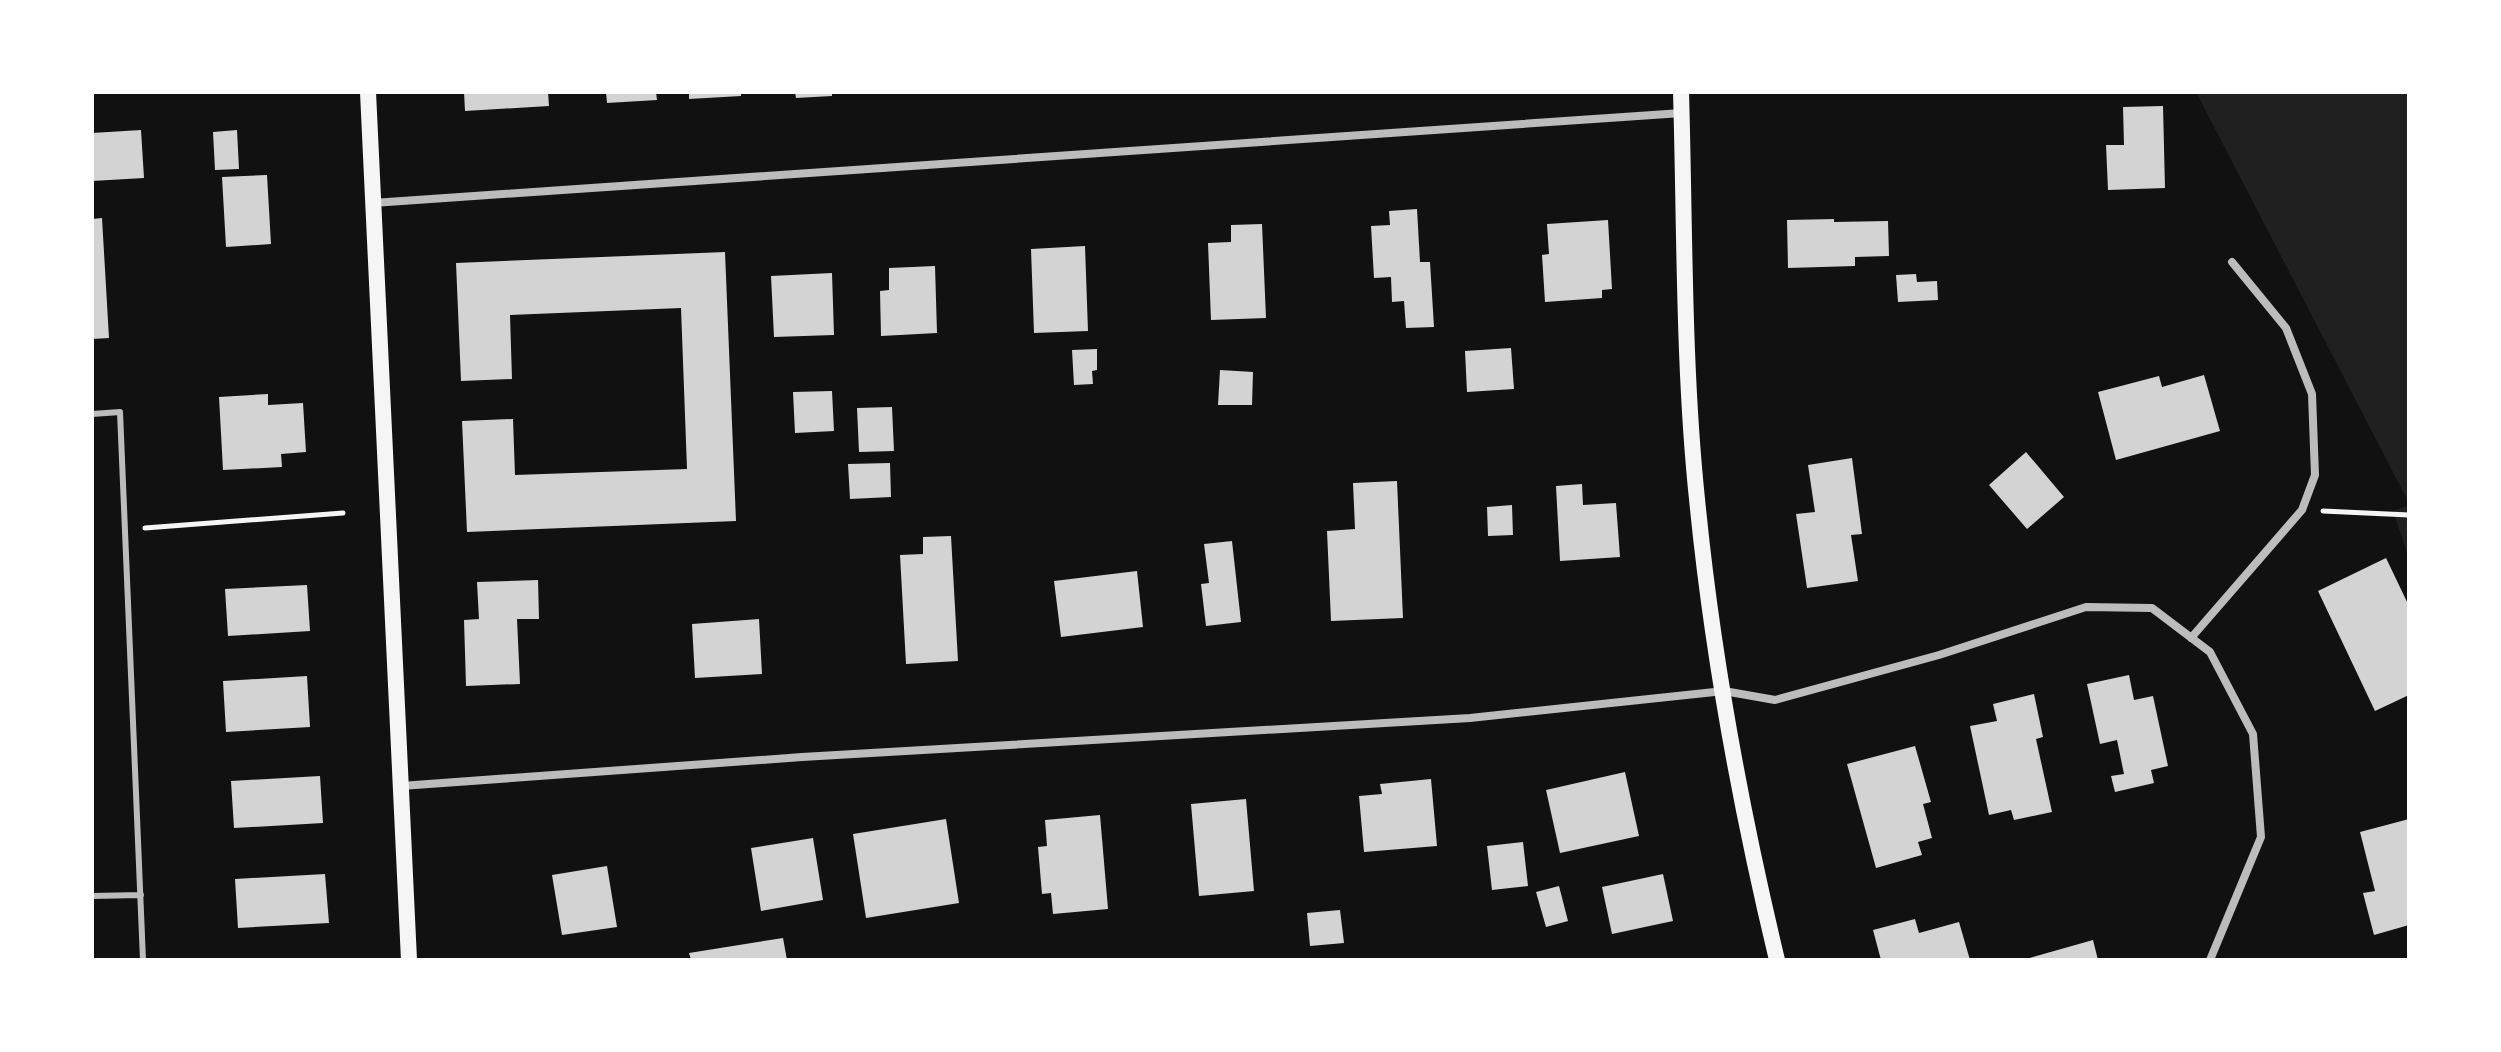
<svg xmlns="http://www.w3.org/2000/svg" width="2501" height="1052" viewBox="0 0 2501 1052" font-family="Karla,sans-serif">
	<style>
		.green { fill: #202020 }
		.building { fill: #d3d3d3 }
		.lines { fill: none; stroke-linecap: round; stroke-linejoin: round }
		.path { stroke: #f5f5f5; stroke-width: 5 }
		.service { stroke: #bcbcbc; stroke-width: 6 }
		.minor { stroke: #bcbcbc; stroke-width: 8 }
		.secondary { stroke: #f5f5f5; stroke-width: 16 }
	</style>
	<rect width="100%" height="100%" fill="#111"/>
	<!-- green -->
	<path class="green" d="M2196,92h213v411z
		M2409,505v53l-16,-47z"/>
	<!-- building -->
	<path class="building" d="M464,92h84l1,14 -84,5z
		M606,92h50l1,8 -50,3z
		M689,92h52v4l-52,3z
		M795,92h37v4l-36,2z
		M2163,106l2,82 -57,2 -2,-45h18l-1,-38z
		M141,130l3,48 -52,3v-48z
		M237,130l2,39 -24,1 -2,-38z
		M267,175l4,69 -45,3 -4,-70z
		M1417,209l3,53h10l4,65 -28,1 -2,-27 -12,1 -1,-25 -17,1 -3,-52 19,-1 -1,-14z
		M102,218l7,120 -17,1v-120z
		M1834,219v3l54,-1 1,35 -34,1v9l-67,2 -1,-48z
		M1608,220l4,69 -10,1v8l-57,4 -3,-47 7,-1 -2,-30z
		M1262,224l4,94 -55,2 -3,-77 23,-1v-17z
		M1085,246l3,85 -54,2 -3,-84z
		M725,252l11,269 -269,11 -5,-111 51,-2 2,56 172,-6 -6,-161 -171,7 2,64 -51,2 -5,-118z
		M935,266l2,67 -56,3 -1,-45 9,-1v-22z
		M832,273l2,62 -60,2 -3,-61z
		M1916,274l1,8 20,-1 1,19 -40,2 -2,-27z
		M1511,348l3,41 -47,3 -2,-41z
		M1097,349v21l-5,1 1,13 -19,1 -2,-35z
		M1220,370l33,2 -1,33h-34z
		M2204,375l16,56 -104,29 -18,-68 61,-16 3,11z
		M832,391l2,40 -39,2 -2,-41z
		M268,394v11l35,-2 3,49 -25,2 1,13 -59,3 -4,-73z
		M892,407l2,44 -35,1 -2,-44z
		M2026,452l38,45 -37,32 -38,-44z
		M1852,458l10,76 -11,1 7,46 -51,7 -11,-74 19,-2 -7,-47z
		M890,463l1,34 -41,2 -2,-35z
		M1397,481l6,137 -72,3 -4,-90 28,-2 -2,-46z
		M1582,484l1,21 33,-2 4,54 -60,4 -4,-75z
		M1512,505l1,30 -25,1 -1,-29z
		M951,536l7,125 -52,3 -6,-109 23,-1v-17z
		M1232,541l9,81 -35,4 -5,-42 8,-1 -5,-39z
		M2386,558l23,48v89l-34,16 -57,-120z
		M1137,571l6,56 -82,10 -7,-56z
		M538,580l1,39h-22l3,65 -54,2 -2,-66 15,-1 -2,-37z
		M307,585l3,46 -82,5 -3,-47z
		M759,619l3,55 -67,4 -3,-54z
		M2129,675l5,25 19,-4 15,70 -17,4 3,13 -39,9 -4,-16 13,-2 -7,-34 -17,4 -13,-60z
		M307,676l3,51 -84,5 -3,-51z
		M2034,694l9,43 -7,2 16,73 -38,8 -3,-10 -22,5 -19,-89 27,-5 -4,-17z
		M1915,746l16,56 -8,2 9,34 -14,4 4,13 -46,13 -29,-104z
		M1625,772l14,64 -79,17 -14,-63z
		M320,776l3,47 -89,5 -3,-47z
		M1431,779l6,67 -73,6 -5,-56 23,-2 -2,-10z
		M1246,799l8,92 -55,5 -8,-92z
		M1100,815l8,94 -55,5 -2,-21 -9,1 -4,-47 9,-1 -2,-26z
		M946,819l13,84 -93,15 -13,-84z
		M2409,819v106l-35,10 -11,-42 12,-2 -15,-59z
		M813,838l10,62 -62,11 -10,-63z
		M1523,842l5,44 -36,4 -5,-44z
		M607,866l10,61 -55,8 -10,-60z
		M325,874l4,49 -91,5 -3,-49z
		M1663,874l10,47 -61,13 -10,-47z
		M1559,886l9,35 -22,6 -10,-35z
		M1340,910l4,33 -34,3 -3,-33z
		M1915,919l4,14 40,-11 11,38h-89l-8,-30z
		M783,938l4,22h-96l-2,-7z
		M2093,940l5,20h-72v-1z"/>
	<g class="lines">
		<!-- path -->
		<path class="path" d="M2323,511l86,4
			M145,528l198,-15"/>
		<!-- service -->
		<path class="service" d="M92,414l28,-2 23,548
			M92,896l49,-1"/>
		<!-- minor -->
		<path class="minor" d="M373,203l1309,-90
			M2191,638l111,-128 13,-35 -3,-81 -26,-66 -54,-66
			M401,786l401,-29 668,-39 254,-27 51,9 164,-45 147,-48 66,1 58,44 43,82 8,103 -51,123"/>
		<!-- secondary -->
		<path class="secondary" d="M368,92l41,868
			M1681,92c4,136 2,272 16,407 15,154 44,311 80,461"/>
	</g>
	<!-- border -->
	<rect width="2501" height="1052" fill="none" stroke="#ffffff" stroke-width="188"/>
</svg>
